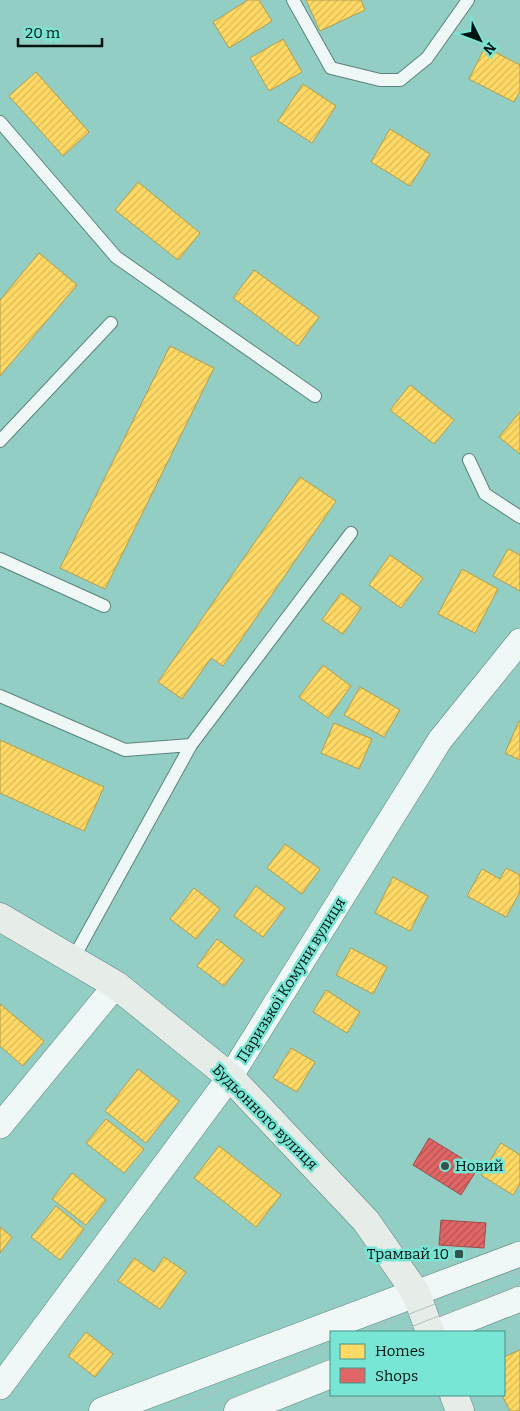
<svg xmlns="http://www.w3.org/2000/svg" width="520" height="1411" viewBox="0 0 520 1411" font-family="Bitter,serif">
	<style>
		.homes { fill: url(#homes-hatch); stroke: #b29d4c }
		.shops { fill: url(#shops-hatch); stroke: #9d4d4c }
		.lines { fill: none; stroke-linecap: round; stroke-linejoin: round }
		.service-casing { stroke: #5c837d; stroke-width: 14 }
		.minor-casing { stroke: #5c837d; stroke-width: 26 }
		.tertiary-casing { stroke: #5c837d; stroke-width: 29 }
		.secondary-casing { stroke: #5c837d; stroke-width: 29 }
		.service { stroke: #eff8f6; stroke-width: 12 }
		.minor { stroke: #eff8f6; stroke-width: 25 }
		.tertiary { stroke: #eff8f6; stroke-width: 28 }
		.secondary { stroke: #e6ede8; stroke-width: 28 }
		.tram { stroke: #b0c0bd; stroke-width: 1 }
		.poi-dot { fill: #33544e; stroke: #79e6d5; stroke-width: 2 }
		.labels { text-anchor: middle; stroke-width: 5; stroke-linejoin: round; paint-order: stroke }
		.street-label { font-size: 15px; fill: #00120f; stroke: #79e6d5 }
		.poi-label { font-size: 15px; fill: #00120f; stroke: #79e6d5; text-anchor: start }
	</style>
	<defs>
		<pattern id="homes-hatch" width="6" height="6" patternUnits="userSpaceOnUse" patternTransform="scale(1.25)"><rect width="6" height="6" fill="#ffd966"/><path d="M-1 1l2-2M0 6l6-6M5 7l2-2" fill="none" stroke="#d9b957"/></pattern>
		<pattern id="shops-hatch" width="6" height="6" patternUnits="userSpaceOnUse" patternTransform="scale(1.25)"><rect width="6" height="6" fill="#e06666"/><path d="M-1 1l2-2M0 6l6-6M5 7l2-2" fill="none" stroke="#b35352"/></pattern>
	</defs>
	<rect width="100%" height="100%" fill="#92cec4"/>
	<!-- homes -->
	<path class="homes" d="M248,0h11l13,21 -43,27 -16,-26z
		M306,0h55l4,10 -45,21z
		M283,39l19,33 -33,19 -19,-33z
		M485,47l35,18v26l-6,11 -45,-23z
		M36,72l53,60 -26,24 -54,-60z
		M303,84l33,22 -24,37 -34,-22z
		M390,129l40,25 -20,32 -39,-24z
		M138,182l62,51 -22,27 -63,-50z
		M39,253l38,32 -77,91v-76z
		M254,270l65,47 -21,29 -65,-48z
		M170,346l44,22 -109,221 -45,-21z
		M410,385l44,35 -20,24 -44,-34z
		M520,412v42l-21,-17z
		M300,477l36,24 -113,165 -12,-8 -29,41 -24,-17z
		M508,549l12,6v36l-27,-15z
		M390,555l33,23 -22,30 -32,-23z
		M462,569l36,20 -23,44 -37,-19z
		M341,593l20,15 -18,26 -21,-14z
		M323,665l28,21 -23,32 -29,-21z
		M360,687l40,23 -16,27 -40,-22z
		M519,721h1v39l-15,-7z
		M334,723l38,16 -13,30 -38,-16z
		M0,740l104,47 -20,44 -84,-38z
		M285,844l35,25 -18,25 -35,-26z
		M506,868l14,7v17l-14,25 -39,-21 15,-27 18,10z
		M393,877l35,19 -18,35 -35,-18z
		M256,886l29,22 -22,29 -29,-21z
		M194,888l26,21 -24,30 -26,-20z
		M217,939l27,21 -20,26 -27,-20z
		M351,948l36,19 -14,27 -37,-19z
		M326,990l34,22 -13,21 -34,-21z
		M0,1004l44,37 -21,25 -23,-20z
		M291,1048l24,14 -18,30 -24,-14z
		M138,1069l41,32 -33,42 -41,-32z
		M106,1119l38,30 -20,24 -38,-30z
		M501,1143l19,12v29l-7,11 -32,-20z
		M219,1146l62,49 -25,32 -62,-49z
		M72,1173l34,27 -20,25 -34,-26z
		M56,1206l28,23 -24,31 -29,-23z
		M0,1227l12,10 -12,16z
		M164,1257l22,15 -26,37 -42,-28 16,-23 20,14z
		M86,1332l27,22 -18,23 -27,-21z
		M520,1350v61h-10l-8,-16h2v-38z"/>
	<!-- shops -->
	<path class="shops" d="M429,1138l49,30 -17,27 -48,-30z
		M441,1220l45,3 -2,25 -45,-3z"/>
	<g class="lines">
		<defs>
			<path id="service" d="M293,0l38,68 49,12h20l27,-22 41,-58
				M0,122l116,135 199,139
				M0,441l111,-118
				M469,460l16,34 35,23
				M0,559l104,47
				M0,696l125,54 66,-5
				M73,959l118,-214 160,-212"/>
			<path id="minor" d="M0,1126l116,-141
				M416,1293l104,-39
				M436,1332l84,-33
				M0,1387l230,-310 210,-337 80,-99"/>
			<path id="tertiary" d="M103,1411l313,-118
				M238,1411l93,-37"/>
			<path id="secondary" d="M0,917l116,68 114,92 136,144 50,72 14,39
				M454,1395l6,16"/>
		</defs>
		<!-- service casing -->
		<use href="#service" class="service-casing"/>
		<!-- minor casing -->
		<use href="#minor" class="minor-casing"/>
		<!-- tertiary casing -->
		<use href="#tertiary" class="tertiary-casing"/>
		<!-- secondary casing -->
		<use href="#secondary" class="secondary-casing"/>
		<!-- service -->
		<use href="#service" class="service"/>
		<!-- minor -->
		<use href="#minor" class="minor"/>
		<!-- tertiary -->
		<use href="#tertiary" class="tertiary"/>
		<!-- secondary -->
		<use href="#secondary" class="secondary"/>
		<!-- tram -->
		<path class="tram" d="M363,1332l157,-61
			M398,1332l122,-48
			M165,1411l166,-66
			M200,1411l131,-52"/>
	</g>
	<!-- markers -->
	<g class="poi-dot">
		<circle cx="445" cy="1166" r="5"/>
		<rect x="454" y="1249" width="10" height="10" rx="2.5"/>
	</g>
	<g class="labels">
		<!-- street labels -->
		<g class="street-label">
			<text transform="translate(291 980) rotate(-58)" y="5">Паризької Комуни вулиця</text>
			<text transform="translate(265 1117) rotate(45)" y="5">Будьонного вулиця</text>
		</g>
		<!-- poi labels -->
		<g class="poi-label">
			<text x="455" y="1171">Новий</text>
			<text x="449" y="1259" text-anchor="end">Трамвай 10</text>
		</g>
	</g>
	<!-- legend -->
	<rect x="330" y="1331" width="175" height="65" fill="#79e6d5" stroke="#499186"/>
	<rect x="340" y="1344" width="25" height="15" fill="#ffd966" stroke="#499186"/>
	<text x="375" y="1356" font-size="15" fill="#00120f">Homes</text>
	<rect x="340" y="1368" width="25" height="15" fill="#e06666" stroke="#499186"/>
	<text x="375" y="1381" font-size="15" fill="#00120f">Shops</text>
	<!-- north arrow -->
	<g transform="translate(480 40) rotate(132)" stroke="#79e6d5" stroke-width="4" paint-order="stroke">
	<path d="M0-4L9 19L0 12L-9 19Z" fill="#00120f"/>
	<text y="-8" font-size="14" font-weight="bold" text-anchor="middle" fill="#00120f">N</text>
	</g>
	<!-- scale -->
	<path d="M18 38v8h84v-8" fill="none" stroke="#00120f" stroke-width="2.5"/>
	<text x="25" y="38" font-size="15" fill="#00120f" stroke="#79e6d5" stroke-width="4" paint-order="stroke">20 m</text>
</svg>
